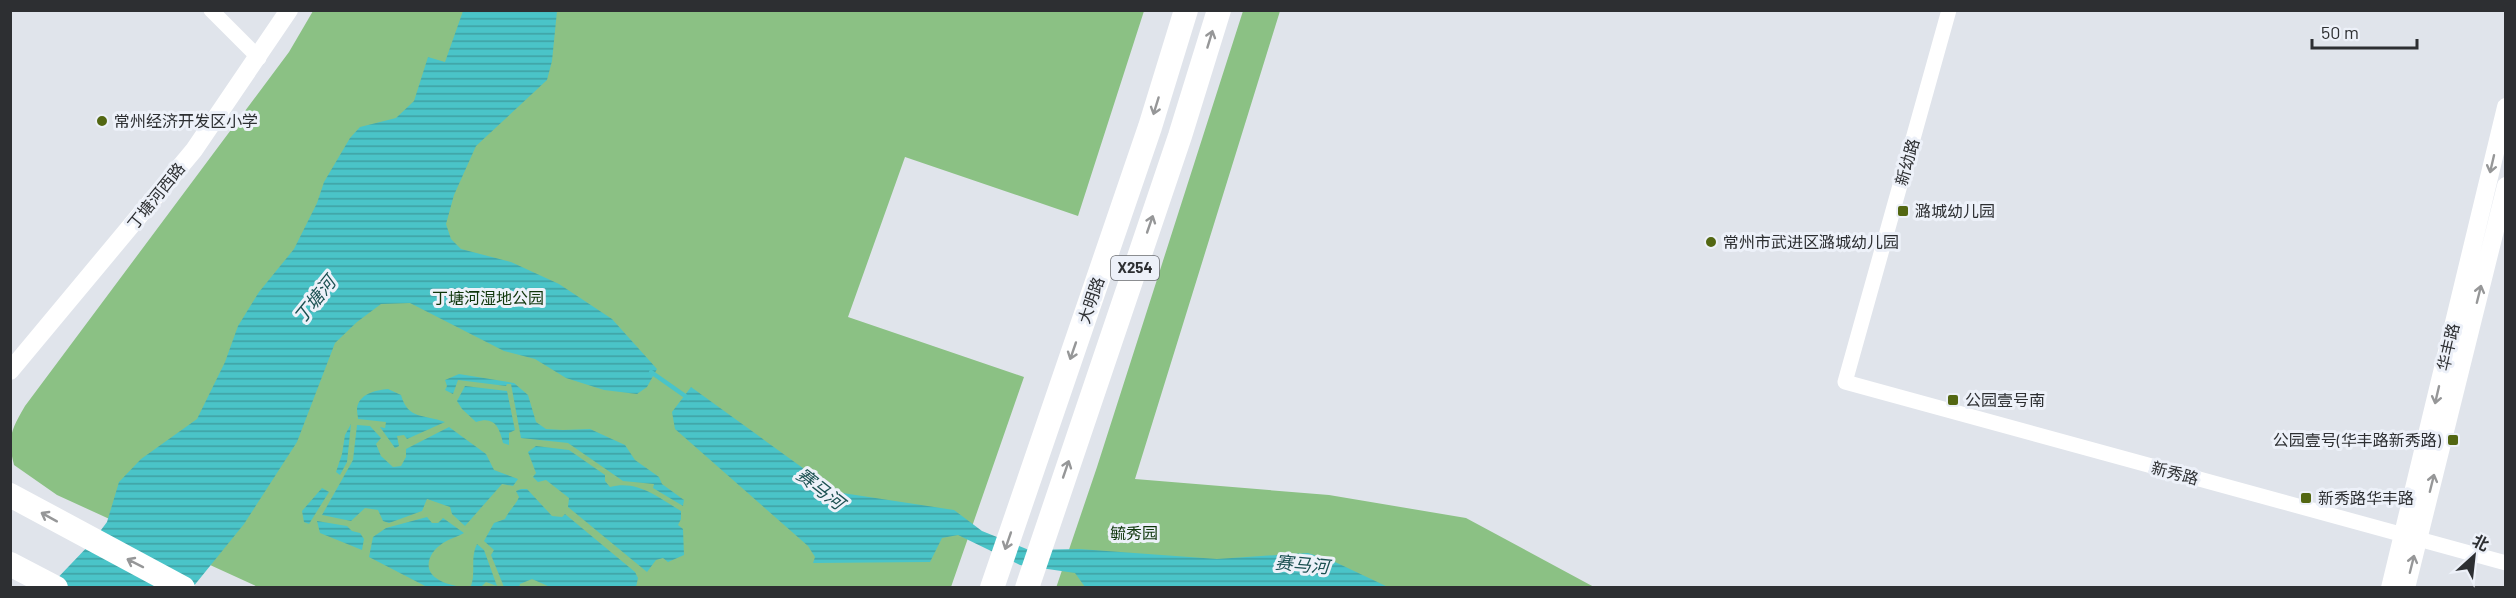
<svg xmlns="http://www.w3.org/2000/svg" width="2516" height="598" viewBox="0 0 2516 598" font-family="Barlow,'Noto Sans SC',sans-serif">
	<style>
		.green { fill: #8bc184 }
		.water { fill: url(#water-rules) }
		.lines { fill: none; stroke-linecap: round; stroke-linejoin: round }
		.stream { stroke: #4ac4c8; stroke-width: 4.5 }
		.minor { stroke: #fff; stroke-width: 15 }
		.tertiary { stroke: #fff; stroke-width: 18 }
		.primary { stroke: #fff; stroke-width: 24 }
		.oneway { stroke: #969798 }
		.poi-dot { fill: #536712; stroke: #edf1f9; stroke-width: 2 }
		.labels { text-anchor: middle; stroke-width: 6; stroke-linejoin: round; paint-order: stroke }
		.shield { fill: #edf1f9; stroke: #67696e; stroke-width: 1.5 }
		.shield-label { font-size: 15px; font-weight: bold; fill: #2d2f32 }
		.poi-label { font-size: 16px; fill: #2d2f32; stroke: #edf1f9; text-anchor: start }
		.street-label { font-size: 16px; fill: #2d2f32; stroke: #edf1f9 }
		.park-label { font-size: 16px; fill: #0f360b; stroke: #edf1f9 }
		.water-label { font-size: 18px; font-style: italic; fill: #1c5152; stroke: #edf1f9 }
	</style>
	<defs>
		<pattern id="water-rules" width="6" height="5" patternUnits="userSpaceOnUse" patternTransform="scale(1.5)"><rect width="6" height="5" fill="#4ac4c8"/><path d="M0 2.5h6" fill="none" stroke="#3ea0a3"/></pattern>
	</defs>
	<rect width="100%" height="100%" fill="#e0e4eb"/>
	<!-- green -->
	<path class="green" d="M313,11h831l-66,205 -173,-59 -57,160 176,60 -73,210h-693l-201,-92 -43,-30c-7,-27 -3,-35 11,-59l264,-354z
		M1243,11h37l-145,468 194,16 137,23 128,69 -538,1 41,-121z"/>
	<!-- water -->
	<path class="water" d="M463,11h94l-5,50 -5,19 -71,66 -22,49 -8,29 5,15 10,10 50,13 48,22 53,35 45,50 -10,18 -10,7 -33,-4 -38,-12 -31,-19 -31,-8 -94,-48 -29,1 -24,18 -22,21 -38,99 -53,82 -51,63 -145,1 44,-46 15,-20 12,-40 22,-23 56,-40 28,-57 13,-36 21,-34 35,-43 23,-46 7,-21 26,-44 10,-11 36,-9 18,-17 14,-44 17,5z
		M459,374l55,9 14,12 8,27 10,7 17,1 27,-1 35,16 10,15 24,17 3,7 22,16 -1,6 -30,-18 1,-4 -31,-3 -55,-38 -47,-5 -10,-54h-4l-1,2 -48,-6 -5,14 -8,-4 2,-4 -2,-6z
		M465,386l42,5 8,39 -6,3v12l-6,-2c-4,-17 -9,-27 -27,-21l-14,-13 -5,-8z
		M691,387l145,105 118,18 28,21 47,19 50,-1 138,10 91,-6 27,9 53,25h-303l-10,-14 -55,-8 -62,-30 -16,3 -12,24 -117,1 2,-6 -7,-11 -133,-117 -3,-17z
		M388,389l13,6c7,25 23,19 44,27l-38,17 -3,-4 -7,1 2,10 -4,2 -15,-21 5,1 1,-6 -28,-3c0,-3 -1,-6 -1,-10 1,-15 19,-19 31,-20z
		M351,424l-4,38 -7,13 -4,-3 6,-18 3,-19z
		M357,425l13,1 11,12 -5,6 5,12 12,11 8,-1 5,-9v-8l43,-22 37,27 8,16 24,9 -5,7 -11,-2 -37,42 -13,-12 -2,-7 -23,-8 -5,12 -33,12 -6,-2 -5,-11 -13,-2 -14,13 -29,-6 31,-55z
		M536,446l33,4 36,25v6l5,6c28,-7 47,10 71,24v8l-3,6 5,4 1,26 -16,7 -5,-4 -7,2 -9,12 -79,-65 1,-9 -23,-18 -8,2 -5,-5 3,-4 -8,-21z
		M322,488l7,4 -20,32 -5,-2 -2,-11z
		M521,489h6l25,27 10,1 3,-3 70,58 3,6 -2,9h-86l-18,-8 -12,5 -1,3h-15l-13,-32 3,-5 -10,-9 10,-18 11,-4c4,-9 11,-14 14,-22l-3,-6z
		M427,517l5,6h6l5,-5 21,15c-7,4 -15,6 -21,10 -14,9 -22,27 -4,37 6,4 15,5 22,7h-34l-58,-30 4,-20 13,-9z
		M317,521l30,5 5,5 8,2 4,6 -2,11 -42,-17z
		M477,544l7,6 13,36 -11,-4 -5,5h-14l4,-1c5,-14 -1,-28 6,-42z"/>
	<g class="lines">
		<!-- stream -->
		<path class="stream" d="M651,372l37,26"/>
		<!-- minor -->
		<path class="minor" d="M211,10l48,48
			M1949,10l-104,372 661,181"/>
		<!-- tertiary -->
		<path class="tertiary" d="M10,371l184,-221 95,-140
			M2390,588l116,-481
			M2406,588l100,-402"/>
		<!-- primary -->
		<path class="primary" d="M10,495l173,93
			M10,564l46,24
			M992,588l158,-461 36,-117
			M1027,588l153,-452 39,-126"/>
	</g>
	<!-- one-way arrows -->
	<defs><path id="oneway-shaft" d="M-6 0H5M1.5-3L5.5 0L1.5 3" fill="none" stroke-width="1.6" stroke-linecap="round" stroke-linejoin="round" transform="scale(1.5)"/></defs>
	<g class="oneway">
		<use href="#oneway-shaft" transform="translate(1210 39) rotate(-73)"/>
		<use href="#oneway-shaft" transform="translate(1156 106) rotate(107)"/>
		<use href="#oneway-shaft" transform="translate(2492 164) rotate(103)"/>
		<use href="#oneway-shaft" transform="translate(1150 224) rotate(-71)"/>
		<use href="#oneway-shaft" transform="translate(2479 294) rotate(-76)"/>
		<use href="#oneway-shaft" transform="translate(1073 351) rotate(109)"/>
		<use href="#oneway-shaft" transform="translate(2437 395) rotate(103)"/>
		<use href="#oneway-shaft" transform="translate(1066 469) rotate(-71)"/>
		<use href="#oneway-shaft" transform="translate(2432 483) rotate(-76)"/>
		<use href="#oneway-shaft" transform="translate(49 517) rotate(-151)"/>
		<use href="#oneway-shaft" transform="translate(1008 541) rotate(109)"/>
		<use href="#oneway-shaft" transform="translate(135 563) rotate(-153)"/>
		<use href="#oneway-shaft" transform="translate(2412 564) rotate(-76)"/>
	</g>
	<!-- markers -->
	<g class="poi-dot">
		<circle cx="102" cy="121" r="6"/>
		<rect x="1897" y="205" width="12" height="12" rx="3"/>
		<circle cx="1711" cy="242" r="6"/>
		<rect x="1947" y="394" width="12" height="12" rx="3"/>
		<rect x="2447" y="434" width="12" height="12" rx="3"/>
		<rect x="2300" y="492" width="12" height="12" rx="3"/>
	</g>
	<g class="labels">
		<!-- shield labels -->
		<rect class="shield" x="1111" y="256" width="48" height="24" rx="4.5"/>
		<g class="shield-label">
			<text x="1135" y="273">X254</text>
		</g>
		<!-- poi labels -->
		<g class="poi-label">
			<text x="114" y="127">常州经济开发区小学</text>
			<text x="1915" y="217">潞城幼儿园</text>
			<text x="1723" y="248">常州市武进区潞城幼儿园</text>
			<text x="1965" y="406">公园壹号南</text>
			<text x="2441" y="446" text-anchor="end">公园壹号(华丰路新秀路)</text>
			<text x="2318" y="504">新秀路华丰路</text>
		</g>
		<!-- street labels -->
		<g class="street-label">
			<text transform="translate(1907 162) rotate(-74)" y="6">新幼路</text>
			<text transform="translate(156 196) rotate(-51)" y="6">丁塘河西路</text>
			<text transform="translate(1091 300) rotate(-71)" y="6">大明路</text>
			<text transform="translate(2448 347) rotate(-77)" y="6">华丰路</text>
			<text transform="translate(2175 473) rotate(15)" y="6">新秀路</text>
		</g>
		<!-- park labels -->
		<g class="park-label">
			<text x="488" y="304">丁塘河湿地公园</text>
			<text x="1134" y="539">毓秀园</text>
		</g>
		<!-- water labels -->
		<g class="water-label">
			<text transform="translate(315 300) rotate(-51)" y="6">丁塘河</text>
			<text transform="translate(820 489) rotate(38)" y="6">赛马河</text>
			<text transform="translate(1302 565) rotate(5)" y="6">赛马河</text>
		</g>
	</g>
	<!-- border -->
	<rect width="2516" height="598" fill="none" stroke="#2d2f32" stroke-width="24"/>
	<!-- north arrow -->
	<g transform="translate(2474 556) rotate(27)" stroke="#edf1f9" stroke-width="4.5" paint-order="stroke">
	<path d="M0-4.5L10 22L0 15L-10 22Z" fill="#2d2f32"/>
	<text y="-9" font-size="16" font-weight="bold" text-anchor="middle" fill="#2d2f32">北</text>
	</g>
	<!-- scale -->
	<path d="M2312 39v9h105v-9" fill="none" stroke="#2d2f32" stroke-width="3"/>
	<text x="2321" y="39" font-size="18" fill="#2d2f32" stroke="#edf1f9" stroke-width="4.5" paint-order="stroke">50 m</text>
</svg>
